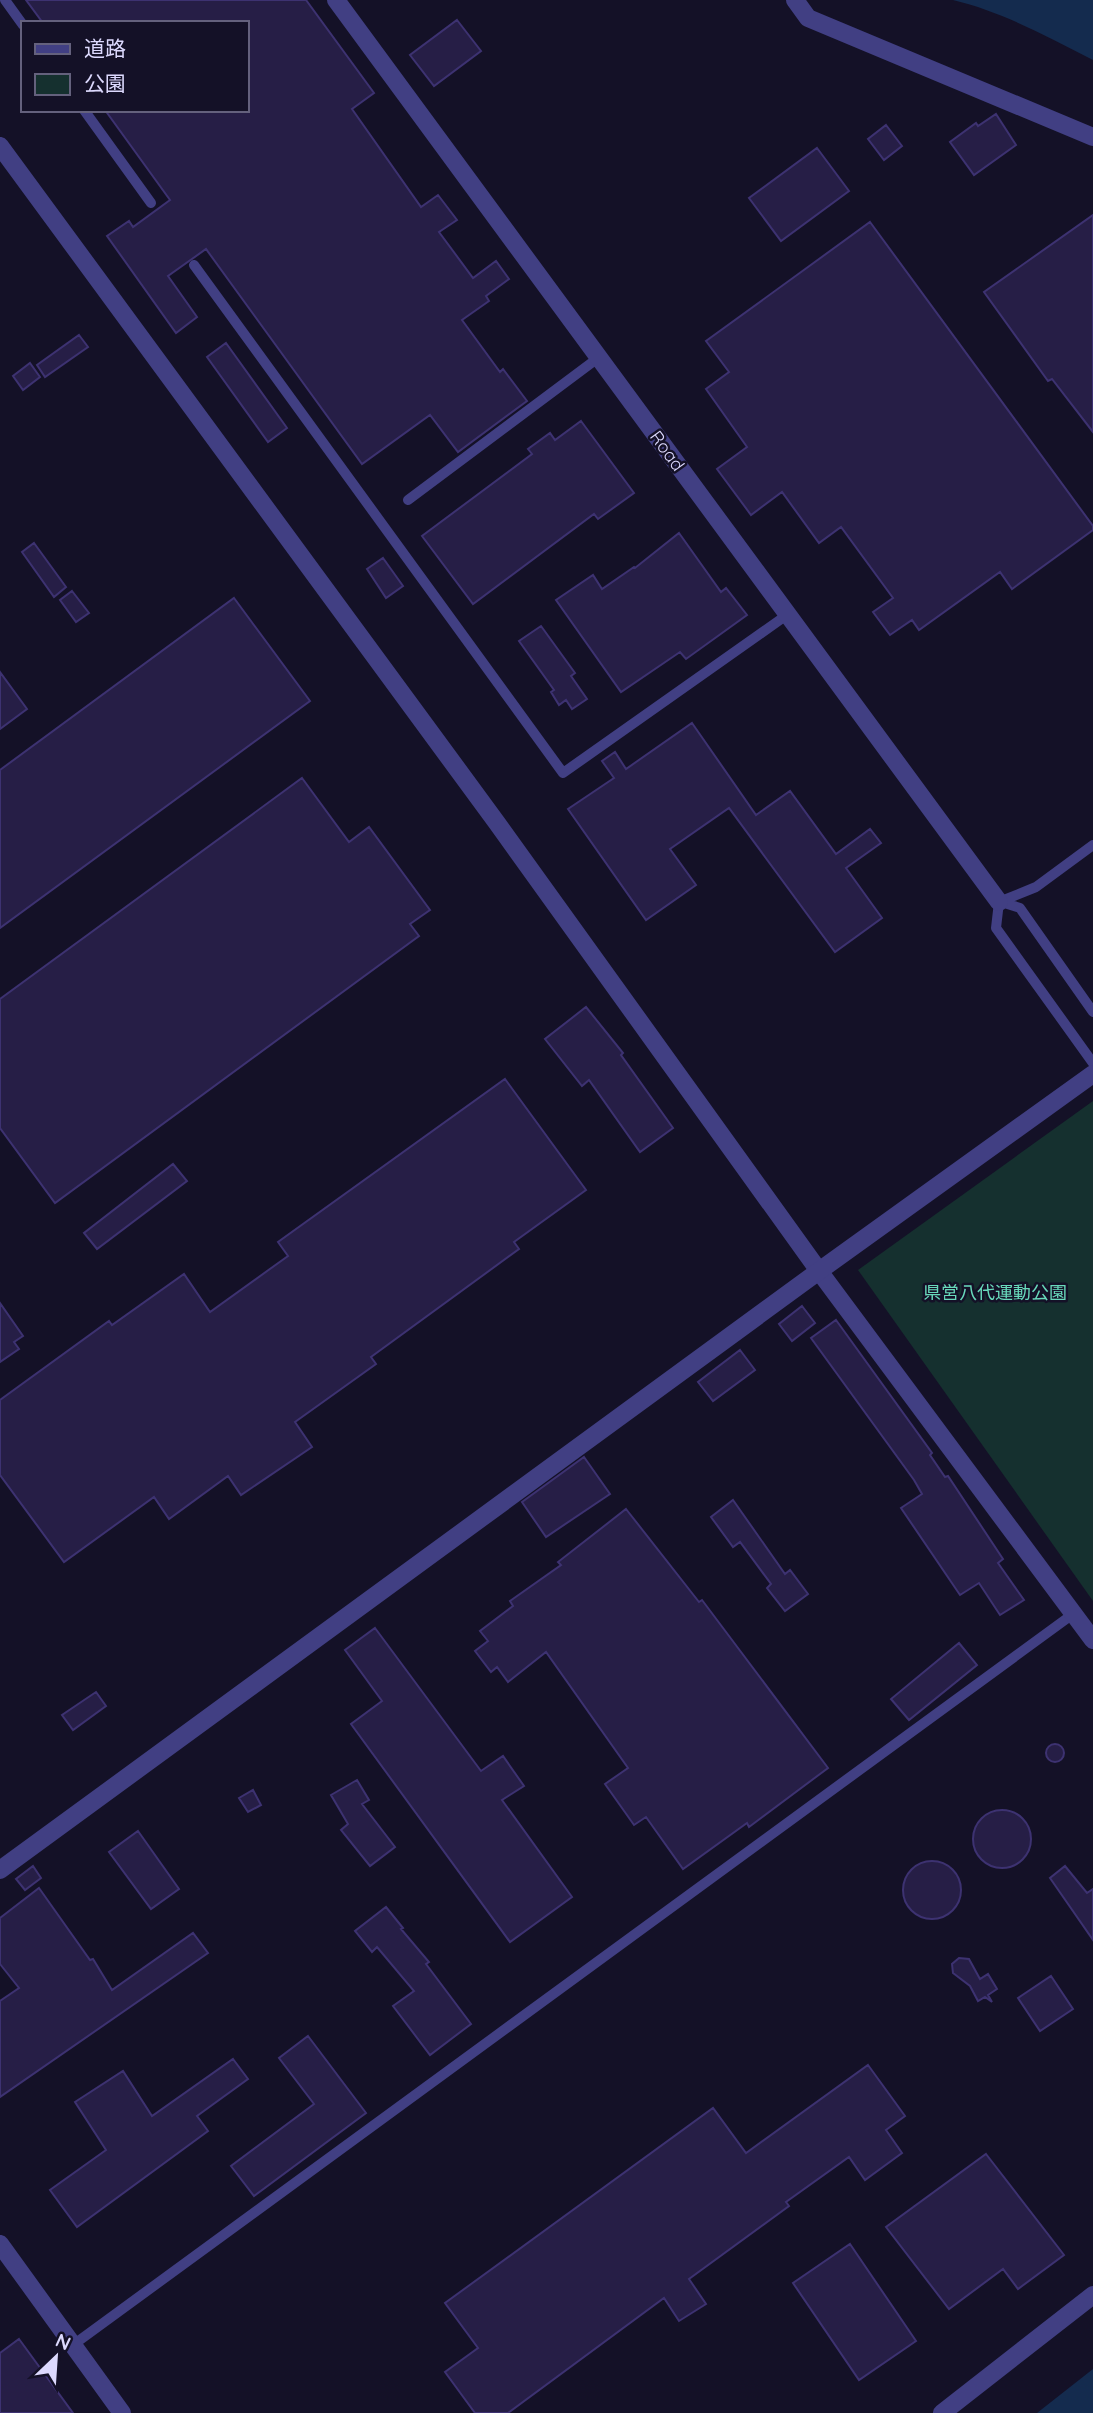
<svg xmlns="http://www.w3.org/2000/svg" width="1093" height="2413" viewBox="0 0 1093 2413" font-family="Quicksand,'Noto Sans JP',sans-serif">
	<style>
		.green { fill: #15302f }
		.water { fill: #142b4e }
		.building { fill: #261e46; stroke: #3d3271; stroke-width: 2 }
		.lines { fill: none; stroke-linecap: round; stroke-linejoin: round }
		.service { stroke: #413f83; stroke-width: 10 }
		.minor { stroke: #413f83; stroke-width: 18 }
		.tertiary { stroke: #413f83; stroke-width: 18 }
		.labels { text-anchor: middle; stroke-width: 5; stroke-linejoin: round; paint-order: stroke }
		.street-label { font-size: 18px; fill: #dcd9fd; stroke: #141127 }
		.park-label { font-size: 18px; fill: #68d9bb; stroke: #141127 }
	</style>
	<rect width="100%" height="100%" fill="#141127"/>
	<!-- green -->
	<path class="green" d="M1093,1101v500l-235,-331z"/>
	<!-- water -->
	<path class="water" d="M953,0h140v60c-45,-23 -90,-48 -140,-60z
		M1093,2369v44h-56z"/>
	<!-- building -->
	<path class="building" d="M26,0h280l68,93 -22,16 69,98 17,-12 19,25 -18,12 34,46 23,-17 13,18 -23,17 3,5 -27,19 38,52 3,-3 24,32 -69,51 -28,-37 -68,49 -156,-215 -38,27 29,41 -21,16 -69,-97 22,-15 4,6 37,-27 -65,-90h142v-87h-204z
		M457,20l24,31 -47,35 -24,-31z
		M996,114l20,31 -42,30 -24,-33 26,-19 2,3z
		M886,125l16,21 -18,14 -16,-21z
		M817,148l32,43 -68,50 -32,-43z
		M1093,215v217l-41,-53 -4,2 -64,-89z
		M870,222l223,304v4l-81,59 -12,-17 -81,58 -7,-10 -22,15 -17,-23 20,-14 -52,-71 -22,16 -37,-51 -31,23 -34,-46 30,-22 -41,-58 23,-17 -23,-31z
		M79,335l9,12 -43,30 -8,-12z
		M226,343l61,85 -19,14 -61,-85z
		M30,363l10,14 -17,13 -10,-14z
		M581,421l53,72 -36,26 -4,-5 -121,90 -51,-68 110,-82 -4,-5 22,-16 5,7z
		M679,533l42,59 5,-4 21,27 -61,44 -6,-7 -59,40 -65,-92 37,-25 9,14 32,-22 1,1z
		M34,543l32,44 -12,10 -32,-45z
		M383,558l20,28 -17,12 -19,-29z
		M72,591l17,22 -13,9 -16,-22z
		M234,598l76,103 -310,227v-158z
		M541,626l34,47 -4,3 16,23 -15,10 -6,-9 -7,5 -8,-13 3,-2 -35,-49z
		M0,672l27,37 -27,20z
		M692,723l64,92 34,-24 46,63 34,-25 11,14 -35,25 36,50 -47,34 -106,-144 -59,41 26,36 -50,35 -78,-111 46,-31 -12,-17 13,-9 11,17z
		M302,778l47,64 20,-15 61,83 -20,14 9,12 -364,267 -55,-75v-129z
		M586,1007l37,46 -2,2 52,73 -33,24 -51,-72 -7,6 -37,-47z
		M505,1079l81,111 -72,52 5,7 -148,108 5,7 -81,58 17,25 -71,48 -13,-19 -59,43 -15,-22 -90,65 -64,-87v-75l109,-79 3,4 72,-51 26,38 78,-56 -10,-14z
		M173,1164l14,17 -90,68 -13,-16z
		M0,1303l23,33 -9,6 5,7 -19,13z
		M802,1306l13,17 -23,18 -13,-17z
		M836,1320l96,133 -2,2 15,22 3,-1 55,83 -5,4 26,37 -24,15 -21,-32 -19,12 -59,-87 21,-14 -8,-14 -103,-142z
		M740,1350l15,20 -42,31 -15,-19z
		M584,1457l26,37 -64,43 -24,-35z
		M733,1500l52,74 5,-4 18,24 -23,17 -18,-23 4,-4 -31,-42 -7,5 -22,-30z
		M626,1509l73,93 3,-2 126,168 -79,59 -2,-4 -64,46 -37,-52 -12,8 -29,-41 23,-16 -82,-116 -38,30 -11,-15 -6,5 -16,-21 13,-10 -8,-10 33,-25 -3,-5 51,-36 -3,-3z
		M375,1628l106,143 22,-15 21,30 -22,14 70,97 -62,45 -159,-218 31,-23 -37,-51z
		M959,1643l18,22 -68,55 -18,-21z
		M96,1692l10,14 -33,24 -11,-15z
		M1046 1753a9 9 0 1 1 18 0a9 9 0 1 1-18 0Z
		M357,1780l12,20 -7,4 33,43 -25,19 -29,-36 7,-6 -17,-29z
		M253,1790l8,15 -13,7 -9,-14z
		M973 1839a29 29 0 1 1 58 0a29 29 0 1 1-58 0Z
		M138,1831l41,58 -28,20 -42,-57z
		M903 1890a29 29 0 1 1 58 0a29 29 0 1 1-58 0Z
		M33,1866l8,12 -16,12 -9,-11z
		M1065,1866l22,27 6,-4v51l-43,-62z
		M39,1888l51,72 3,-1 19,31 81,-57 15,20 -208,144v-96l19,-13 -19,-24v-46z
		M386,1907l17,21 -2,1 28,33 -3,2 45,60 -41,31 -37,-49 21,-15 -37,-44 -5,5 -17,-21z
		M959,1958l10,1 11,20 8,-5 9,15 -9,6 4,7 -7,-5 -7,4 -8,-15 -17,-13 -1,-9z
		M1051,1976l22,33 -33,22 -22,-33z
		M308,2036l58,77 -112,83 -23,-30 83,-62 -35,-46z
		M233,2059l15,20 -51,37 11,15 -131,96 -27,-37 56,-40 -31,-48 48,-31 29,45z
		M868,2065l37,51 -19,14 16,23 -37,27 -16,-23 -63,45 3,4 -100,73 17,25 -27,17 -15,-23 -156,115h-33l-30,-41 33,-24 -33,-45 268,-195 33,45z
		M986,2154l78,101 -46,34 -15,-20 -54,40 -63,-82z
		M850,2244l66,97 -57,39 -66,-97z
		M19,2339l54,74h-73v-60z"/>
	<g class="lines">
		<!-- service -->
		<path class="service" d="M5,0l18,25
			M84,110l67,93
			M194,265l369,508 221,-156
			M408,500l190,-142
			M1093,845l-57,42 -37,15 -3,26 97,135
			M998,901l22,7 73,104
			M73,2345l1000,-731"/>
		<!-- minor -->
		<path class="minor" d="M336,0l663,902
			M795,0l13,18 285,119
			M0,146l497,677 322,448 274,369"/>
		<!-- tertiary -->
		<path class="tertiary" d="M0,1870l819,-599 274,-197
			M0,2244l122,169
			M942,2413l151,-118"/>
	</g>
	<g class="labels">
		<!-- street labels -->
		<g class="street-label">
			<text transform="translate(667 451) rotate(54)" y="6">Road</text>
		</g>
		<!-- park labels -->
		<g class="park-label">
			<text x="995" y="1299">県営八代運動公園</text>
		</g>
	</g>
	<!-- legend -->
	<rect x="21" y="21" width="228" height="91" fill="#141127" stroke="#64617d" stroke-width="2"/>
	<rect x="35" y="44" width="35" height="10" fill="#413f83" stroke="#64617d" stroke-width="2"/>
	<text x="84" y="56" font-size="21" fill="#dcd9fd">道路</text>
	<rect x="35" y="74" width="35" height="21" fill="#15302f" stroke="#64617d" stroke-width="2"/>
	<text x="84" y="91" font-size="21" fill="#dcd9fd">公園</text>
	<!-- north arrow -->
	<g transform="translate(56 2357) rotate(25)" stroke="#141127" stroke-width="5" paint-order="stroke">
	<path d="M0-5L12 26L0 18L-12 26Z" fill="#dcd9fd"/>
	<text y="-10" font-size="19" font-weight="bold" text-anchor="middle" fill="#dcd9fd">N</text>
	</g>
</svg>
